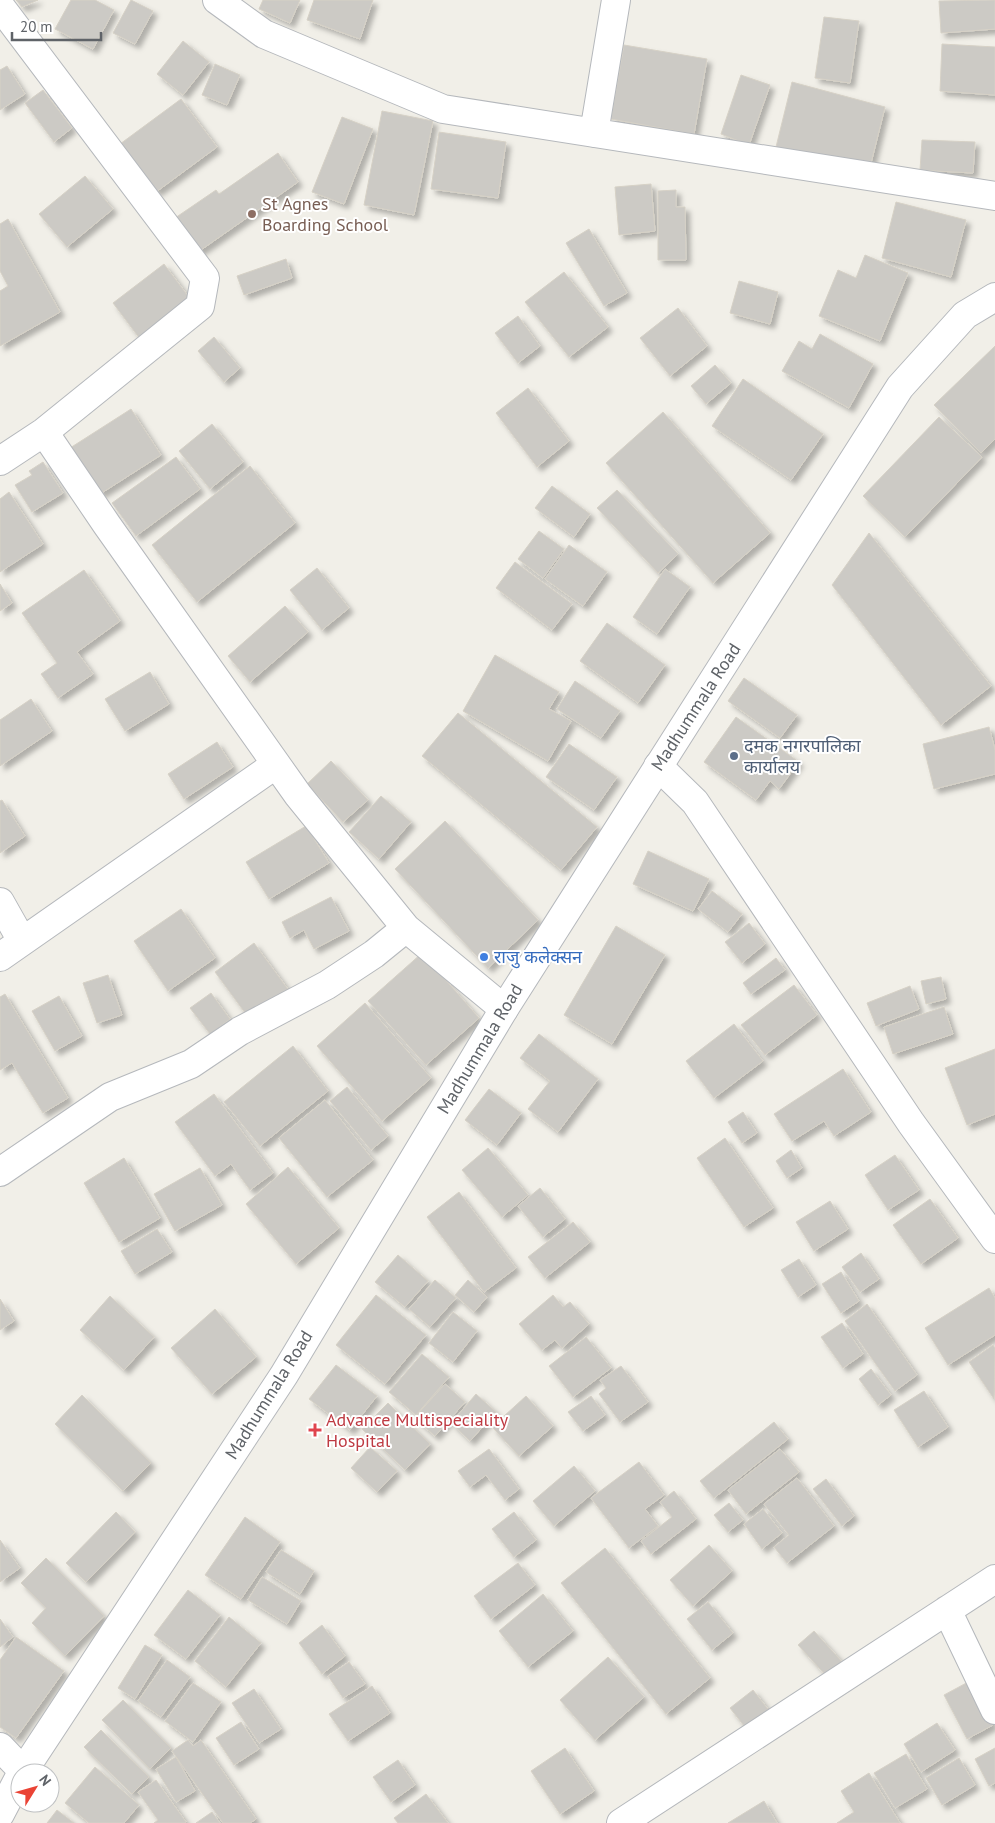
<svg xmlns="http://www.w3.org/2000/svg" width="995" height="1823" viewBox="0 0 995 1823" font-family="'PT Sans','Noto Sans Devanagari',sans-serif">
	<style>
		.building { fill: #cccac5; stroke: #d6d1c6; filter: url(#shadow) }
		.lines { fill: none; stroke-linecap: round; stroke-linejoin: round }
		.minor-casing { stroke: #b5b8bc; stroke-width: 30 }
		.tertiary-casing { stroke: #b5b8bc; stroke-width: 30 }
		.minor { stroke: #fff; stroke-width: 28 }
		.tertiary { stroke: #fff; stroke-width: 28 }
		.education-dot { fill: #8d6e63; stroke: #fff; stroke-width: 2 }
		.service-dot { fill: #5c6f8a; stroke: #fff; stroke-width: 2 }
		.shop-dot { fill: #3f7fe0; stroke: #fff; stroke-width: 2 }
		.health-dot { fill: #e0444e; stroke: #fff; stroke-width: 2 }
		.labels { text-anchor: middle; stroke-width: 4; stroke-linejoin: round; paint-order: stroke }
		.education-label { font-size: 18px; fill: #785e54; stroke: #fff; text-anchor: start }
		.street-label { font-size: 18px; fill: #5f6368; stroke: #fff }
		.service-label { font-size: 18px; fill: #4e5e75; stroke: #fff; text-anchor: start }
		.shop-label { font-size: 18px; fill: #366cbe; stroke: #fff; text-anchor: start }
		.health-label { font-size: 18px; fill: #be3a42; stroke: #fff; text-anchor: start }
	</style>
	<defs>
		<filter id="shadow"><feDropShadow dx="4.5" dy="4.5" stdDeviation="2.5" flood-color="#0004"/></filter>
	</defs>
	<rect width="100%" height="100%" fill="#f1efe8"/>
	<!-- building -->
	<path class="building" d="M16,0h22l-16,7z
		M71,0h24l19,10 -21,39 -38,-20z
		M131,0l22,11 -18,33 -22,-11z
		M263,0h37l-10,23 -31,-14z
		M314,0h59l-13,39 -53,-19z
		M995,0v29l-54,4 -2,-32z
		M824,17l35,4 -9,62 -35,-5z
		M183,41l26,21 -26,33 -26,-21z
		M942,44l53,3v48l-55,-4z
		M624,45l83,14 -13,75 -83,-15z
		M215,64l25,11 -13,30 -25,-10z
		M7,66l18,28 -25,16v-40z
		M741,75l29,10 -21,60 -28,-11z
		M792,82l93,25 -16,64 -93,-24z
		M43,90l29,38 -18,14 -29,-39z
		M181,99l36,48 -61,45 -36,-48z
		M382,111l51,10 -19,94 -50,-10z
		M342,117l31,12 -29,75 -32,-12z
		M439,132l67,10 -8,56 -67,-9z
		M922,140l53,2 -2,31 -53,-3z
		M278,153l20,29 -100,70 -23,-34 41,-28 3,4z
		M85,176l28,33 -46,38 -28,-33z
		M651,184l4,47 -36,4 -4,-48z
		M676,190v17h9l1,53h-28v-69z
		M896,202l70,18 -15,57 -69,-19z
		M8,219l52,93 -60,34v-55l8,-5 -8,-15v-47z
		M589,229l38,64 -23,13 -38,-63z
		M865,255l43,18 -28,68 -61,-25 19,-46 18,8z
		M286,259l6,19 -48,17 -7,-19z
		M164,264l30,40 -51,39 -30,-40z
		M564,272l44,55 -39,30 -44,-55z
		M739,281l39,11 -8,32 -40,-11z
		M678,308l29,38 -37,30 -30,-38z
		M518,316l22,30 -22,17 -23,-30z
		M820,334l53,30 -24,44 -67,-37 17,-30 13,8z
		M214,337l26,31 -16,14 -26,-31z
		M995,346v93l-14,14 -47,-48z
		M715,365l16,18 -25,21 -15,-18z
		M743,379l80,55 -32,46 -79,-54z
		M528,388l41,53 -32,26 -41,-54z
		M131,409l30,46 -61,39 -30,-46z
		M663,412l107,121 -57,50 -107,-120z
		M939,417l43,40 -77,80 -42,-41z
		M212,424l31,38 -33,27 -31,-38z
		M176,457l24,32 -64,47 -24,-33z
		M43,462l20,31 -31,19 -17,-27 17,-10 -3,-4z
		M250,466l45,57 -98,79 -45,-57z
		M552,486l38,28 -16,23 -39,-29z
		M617,490l61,64 -20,19 -61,-65z
		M9,492l34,52 -43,28v-73z
		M539,531l25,18 -21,29 -25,-19z
		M869,533l122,153 -50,39 -109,-140z
		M569,545l38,27 -24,34 -38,-27z
		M515,562l57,42 -20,26 -56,-42z
		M317,568l32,40 -27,22 -32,-40z
		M665,569l25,18 -33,47 -24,-17z
		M84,570l36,51 -43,31 16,22 -35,24 -17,-24 16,-11 -35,-50z
		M0,584l12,19 -12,8z
		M285,606l23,26 -58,50 -22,-26z
		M607,623l58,42 -27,38 -58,-42z
		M495,655l64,37 -10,17 22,12 -23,40 -85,-50z
		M150,672l19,32 -44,27 -20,-32z
		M744,678l53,37 -17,23 -52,-37z
		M575,681l45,30 -19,27 -44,-29z
		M31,699l21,32 -52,35v-46z
		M458,713l139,114 -36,43 -139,-114z
		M736,717l63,45 -20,27 -9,-8 -14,19 -52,-38z
		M989,727l6,23v24l-61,15 -11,-45z
		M217,742l16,25 -49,32 -16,-25z
		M569,744l48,33 -23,33 -48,-33z
		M331,761l37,39 -25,22 -36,-38z
		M381,796l30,26 -32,37 -30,-27z
		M2,800l23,36 -25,17v-52z
		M445,821l93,99 -50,48 -93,-99z
		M306,826l23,37 -60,36 -23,-37z
		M648,851l61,28 -16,32 -60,-27z
		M712,891l30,23 -14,18 -30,-23z
		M331,897l18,34 -35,18 -10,-19 -14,8 -8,-16z
		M181,909l34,49 -47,33 -34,-50z
		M749,923l16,21 -23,19 -17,-21z
		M616,926l49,29 -53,89 -48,-29z
		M254,943l36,49 -39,29 -36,-49z
		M422,953l57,65 -53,47 -58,-64z
		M776,958l9,12 -34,24 -8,-11z
		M108,975l14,40 -25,8 -14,-40z
		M941,977l5,22 -20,5 -5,-23z
		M794,985l23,30 -52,40 -24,-30z
		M910,986l9,23 -43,17 -9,-23z
		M211,993l19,26 -20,15 -20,-26z
		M5,994l63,104 -25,15 -31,-50 -12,7v-73z
		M59,996l23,40 -27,15 -23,-40z
		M365,1003l66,75 -49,43 -65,-75z
		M944,1007l9,27 -60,20 -9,-27z
		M734,1024l29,37 -49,37 -28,-37z
		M539,1034l59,45 -40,53 -30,-23 22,-28 -30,-23z
		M293,1046l35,45 -68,55 -36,-44z
		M995,1049v65l-28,11 -22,-57z
		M843,1069l28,43 -37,24 -10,-15 -32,20 -18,-27z
		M347,1087l41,49 -17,14 -41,-49z
		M489,1089l32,24 -24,32 -32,-25z
		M214,1094l59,79 -23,17 -19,-26 -16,12 -40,-54z
		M325,1100l48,60 -46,37 -48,-59z
		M743,1112l14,21 -15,10 -14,-21z
		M725,1138l48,70 -29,19 -47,-69z
		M488,1148l40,47 -26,22 -40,-47z
		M791,1150l11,18 -15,10 -11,-17z
		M895,1155l24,35 -31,20 -23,-35z
		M124,1158l36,60 -41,24 -35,-59z
		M288,1167l51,61 -43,36 -50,-60z
		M200,1168l22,37 -47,26 -21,-37z
		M540,1188l25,31 -22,18 -25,-31z
		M459,1192l57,76 -32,24 -57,-75z
		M930,1199l28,39 -37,26 -28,-39z
		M830,1201l18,28 -34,22 -18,-29z
		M573,1222l17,20 -45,36 -17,-21z
		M157,1229l15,23 -37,22 -14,-23z
		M861,1253l18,26 -19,13 -18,-25z
		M398,1255l30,26 -23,26 -30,-25z
		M799,1259l17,26 -18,12 -17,-27z
		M841,1272l18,29 -18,12 -19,-29z
		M435,1280l21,18 -26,29 -21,-18z
		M468,1280l19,17 -13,15 -19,-17z
		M989,1288l6,10v37l-47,30 -23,-37z
		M376,1295l50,40 -41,49 -49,-39z
		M553,1295l10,12 7,-5 19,22 -27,24 -7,-8 -13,10 -23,-26z
		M110,1296l44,41 -30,33 -44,-40z
		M0,1299l14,22 -14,9z
		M867,1304l50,71 -22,16 -50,-70z
		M215,1309l41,48 -44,37 -41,-46z
		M453,1312l24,19 -24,31 -24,-19z
		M842,1323l21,31 -20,14 -22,-31z
		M586,1337l25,31 -38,29 -24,-31z
		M993,1345l2,3 -1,51 -25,-37z
		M422,1354l27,23 -33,38 -27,-23z
		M336,1365l41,31 -27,34 -41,-31z
		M621,1366l27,36 -28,20 -21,-28 7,-6 -6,-8z
		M871,1369l20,26 -13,10 -19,-26z
		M445,1384l20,18 -30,34 -21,-18z
		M924,1391l24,36 -30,20 -24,-37z
		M476,1394l20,18 -26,29 -19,-18z
		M82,1395l69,68 -28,28 -68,-67z
		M526,1396l27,30 -34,30 -27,-29z
		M591,1396l14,19 -22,16 -15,-19z
		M388,1403l42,41 -25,26 -43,-41z
		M774,1422l14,17 -74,59 -14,-17z
		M370,1447l27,24 -20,21 -26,-24z
		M489,1449l30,40 -14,11 -19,-25 -16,12 -12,-16z
		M780,1449l19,23 -53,42 -18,-24z
		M639,1462l25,33 -19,14 13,17 -29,22 -38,-50z
		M574,1466l21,25 -41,35 -21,-25z
		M797,1478l37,48 -47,37 -13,-16 15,-12 -25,-31z
		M826,1479l28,37 -12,10 -29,-37z
		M674,1491l22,28 -45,35 -10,-13 31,-24 -12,-15z
		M729,1503l14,17 -15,12 -14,-17z
		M763,1509l19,24 -20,16 -18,-25z
		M116,1512l19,20 -49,50 -20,-19z
		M514,1512l22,28 -22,17 -22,-28z
		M245,1517l35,25 -39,57 -36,-24z
		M0,1540l20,28 -20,14z
		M709,1545l23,26 -39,35 -23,-26z
		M605,1548l105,130 -44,36 -105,-131z
		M281,1550l33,21 -14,23 -34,-22z
		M46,1558l58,58 -39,40 -33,-33 14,-15 -25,-25z
		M518,1563l17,22 -44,34 -17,-23z
		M262,1577l39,24 -14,23 -39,-24z
		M188,1590l32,25 -34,44 -32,-24z
		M543,1594l30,37 -45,36 -29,-36z
		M708,1602l25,31 -21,17 -25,-31z
		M229,1617l32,26 -35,44 -31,-26z
		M0,1619l13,18 -13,10z
		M322,1625l23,31 -23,18 -23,-31z
		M814,1631l32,35 -16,14 -32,-35z
		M16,1637l48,34 -48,67 -16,-11v-67z
		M145,1645l17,10 -27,44 -17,-11z
		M608,1657l36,40 -49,43 -35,-40z
		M167,1660l23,17 -29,40 -23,-16z
		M349,1662l16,22 -22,14 -15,-22z
		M970,1681l23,44 -26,14 -23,-44z
		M193,1683l28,19 -28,40 -28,-21z
		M372,1686l18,27 -42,28 -19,-27z
		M254,1689l27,40 -22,14 -27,-40z
		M753,1690l18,23 -23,18 -18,-23z
		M123,1700l48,48 -21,21 -48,-49z
		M241,1722l18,27 -25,16 -18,-27z
		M937,1723l18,27 -34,22 -17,-28z
		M101,1730l48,47 -17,17 -48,-47z
		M188,1740l5,6 8,-6 55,79 -6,4h-27l-51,-72z
		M565,1748l29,43 -34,23 -29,-43z
		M995,1748v35l-6,3 -14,-27z
		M906,1754l21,35 -32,19 -21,-35z
		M176,1757l19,34 -19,11 -20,-33z
		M959,1758l16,27 -33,20 -16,-27z
		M398,1760l17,25 -24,17 -18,-25z
		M95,1767l44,38 -15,18h-35l-24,-20z
		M869,1773l31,50h-63l17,-11 -13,-21z
		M156,1780l30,42 -1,1h-31l4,-3 -20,-28z
		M426,1794l22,29h-50l-4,-5z
		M764,1801l13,22h-49z
		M57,1810l17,13h-27z
		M212,1812l8,11h-24z"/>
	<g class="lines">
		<defs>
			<path id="minor" d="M217,0l47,34 179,75 552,87
				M0,6l205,272 -5,28 -156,126 -44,29
				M594,133l22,-133
				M44,432l63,93 191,270 108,133 98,81
				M658,766l37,36 216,321 84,116
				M0,902l22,39
				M0,957l275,-192
				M0,1172l110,-75 81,-33 49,-33 87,-46 47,-31 32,-26
				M947,1610l48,100
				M0,1747l23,24
				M621,1823l374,-244"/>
			<path id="tertiary" d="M22,1773l262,-398 220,-366 396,-622 65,-72 30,-18
				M0,1814l20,-38"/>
		</defs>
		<!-- minor casing -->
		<use href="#minor" class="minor-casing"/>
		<!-- tertiary casing -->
		<use href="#tertiary" class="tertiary-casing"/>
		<!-- minor -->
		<use href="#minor" class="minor"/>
		<!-- tertiary -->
		<use href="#tertiary" class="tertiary"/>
	</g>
	<!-- markers -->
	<circle class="education-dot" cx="252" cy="214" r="5"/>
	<circle class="service-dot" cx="734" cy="756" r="5"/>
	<circle class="shop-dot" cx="484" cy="957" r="5"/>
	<path class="health-dot" d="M312.5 1422.5h5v5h5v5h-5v5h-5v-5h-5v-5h5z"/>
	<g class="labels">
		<!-- education labels -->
		<g class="education-label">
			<text x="262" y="210">St Agnes<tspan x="262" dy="21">Boarding School</tspan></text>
		</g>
		<!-- street labels -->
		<g class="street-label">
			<text transform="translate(696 707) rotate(-57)" y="6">Madhummala Road</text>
			<text transform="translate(480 1049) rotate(-59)" y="6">Madhummala Road</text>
			<text transform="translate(269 1395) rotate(-58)" y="6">Madhummala Road</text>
		</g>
		<!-- service labels -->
		<g class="service-label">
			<text x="744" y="752">दमक नगरपालिका<tspan x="744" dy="21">कार्यालय</tspan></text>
		</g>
		<!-- shop labels -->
		<g class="shop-label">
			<text x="494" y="963">राजु कलेक्सन</text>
		</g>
		<!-- health labels -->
		<g class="health-label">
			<text x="326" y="1426">Advance Multispeciality<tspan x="326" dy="21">Hospital</tspan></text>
		</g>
	</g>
	<!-- north arrow -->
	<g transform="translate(35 1788) rotate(53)"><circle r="24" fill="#ffffff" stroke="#bfc1c3"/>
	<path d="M0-4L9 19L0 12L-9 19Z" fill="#ea4335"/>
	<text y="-8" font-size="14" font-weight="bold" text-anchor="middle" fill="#5f6368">N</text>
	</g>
	<!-- scale -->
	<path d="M12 32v8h89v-8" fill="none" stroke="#5f6368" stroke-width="2.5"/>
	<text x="20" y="32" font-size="15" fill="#5f6368" stroke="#ffffff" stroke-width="4" paint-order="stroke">20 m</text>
</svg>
